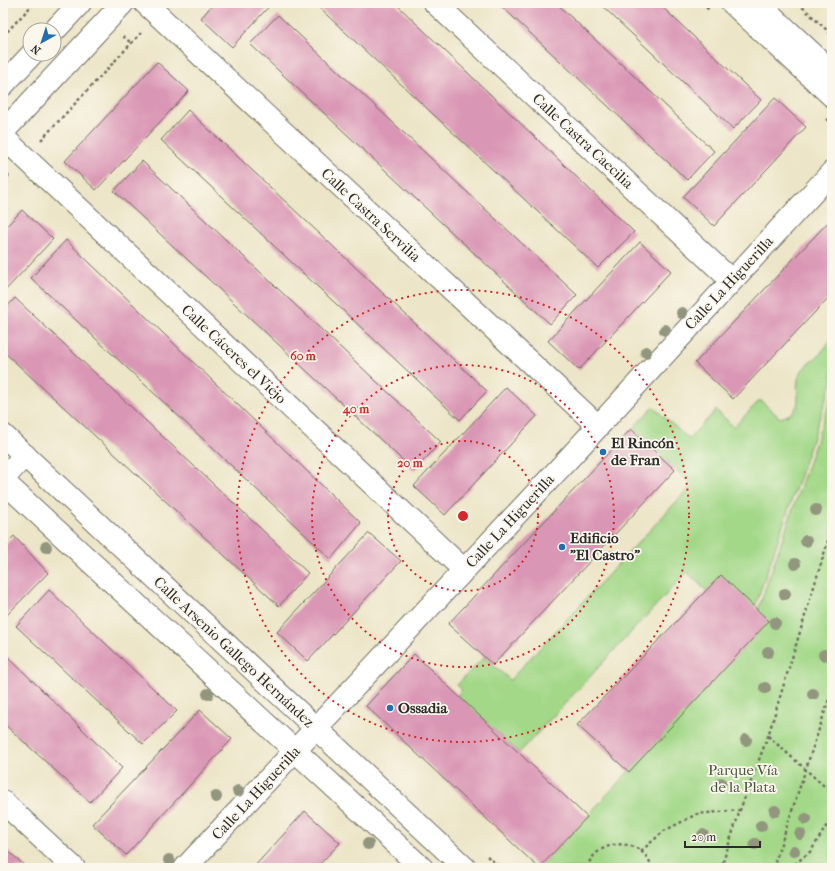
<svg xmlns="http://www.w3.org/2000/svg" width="835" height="871" viewBox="0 0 835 871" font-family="'IM FELL French Canon',serif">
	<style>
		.green { fill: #a3d888; stroke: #67825a }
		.building { fill: #da97b5 }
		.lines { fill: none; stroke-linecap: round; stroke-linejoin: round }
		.minor-casing { stroke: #6f6c62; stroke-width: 24 }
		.secondary-casing { stroke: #6f6c62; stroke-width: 24 }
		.path { stroke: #6f6c62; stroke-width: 2.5; stroke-dasharray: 3 3; stroke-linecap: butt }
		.minor { stroke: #fff; stroke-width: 22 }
		.secondary { stroke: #fff; stroke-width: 22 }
		.tree { fill: #92967e }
		.ring { fill: none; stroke: #d62828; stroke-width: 2; stroke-dasharray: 2 4 }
		.poi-dot { fill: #1f6fb2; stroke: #fbf7ec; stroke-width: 1.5 }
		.labels { text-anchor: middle; stroke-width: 3.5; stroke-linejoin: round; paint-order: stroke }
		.street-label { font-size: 15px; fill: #2b2b2b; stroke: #fbf7ec }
		.poi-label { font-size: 15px; font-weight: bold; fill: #2b2b2b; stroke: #fbf7ec; text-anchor: start }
		.park-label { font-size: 15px; fill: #495642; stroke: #fbf7ec }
		.centre { fill: #d62828; stroke: #fbf7ec; stroke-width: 2 }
		.ring-label { font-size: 12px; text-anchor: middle; font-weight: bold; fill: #d62828; stroke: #fbf7ec; stroke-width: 3.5; stroke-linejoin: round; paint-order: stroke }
	</style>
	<rect width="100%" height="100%" fill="#fbf7ec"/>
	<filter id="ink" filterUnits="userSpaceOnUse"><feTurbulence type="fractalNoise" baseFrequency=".025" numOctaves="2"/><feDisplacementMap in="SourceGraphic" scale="8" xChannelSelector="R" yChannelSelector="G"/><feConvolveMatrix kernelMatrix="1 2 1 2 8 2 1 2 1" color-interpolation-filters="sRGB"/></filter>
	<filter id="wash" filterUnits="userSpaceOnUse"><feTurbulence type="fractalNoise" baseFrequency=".012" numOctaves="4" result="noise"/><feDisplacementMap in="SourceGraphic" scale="16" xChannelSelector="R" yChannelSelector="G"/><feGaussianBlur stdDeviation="0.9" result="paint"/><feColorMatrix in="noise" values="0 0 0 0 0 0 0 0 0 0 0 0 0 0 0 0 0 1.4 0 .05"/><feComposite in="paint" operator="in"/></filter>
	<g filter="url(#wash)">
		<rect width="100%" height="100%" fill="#ece5c7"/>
		<!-- green -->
		<path class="green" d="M832,338v44l-85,248 -60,-58 -168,181 -62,-58 5,-5 -5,-5 27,-28 26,23 182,-195 -59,-57 20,-21 36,32 27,-29 18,17 26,-27 20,18c31,-9 10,-27 21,-46 7,-11 17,-13 22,-22 4,-4 5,-7 9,-12z
			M832,395v473h-293l207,-223z"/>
		<g id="blocks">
			<!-- building -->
			<path class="building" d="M214,3h58l-40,44 -31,-29z
				M314,3h81l239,229 -36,36z
				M498,3h58l158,148 -27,29z
				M599,3h59l103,97 -28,29z
				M278,15l299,280 -27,29 -300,-280z
				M157,62l32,29 -93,99 -31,-29z
				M775,98l31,29 -92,99 -31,-29z
				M188,110l299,281 -27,29 -299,-280z
				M142,161l299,281 -27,29 -300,-280z
				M22,210l31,29 -50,54v-63z
				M832,218v76l-99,105 -38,-36z
				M66,240l295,283 -30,36 -300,-281z
				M640,242l31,29 -92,99 -31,-29z
				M15,298l293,275 -29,33 -276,-255v-40z
				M506,387l31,29 -92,99 -31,-29z
				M631,429l44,41 -182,195 -45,-41z
				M369,533l32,28 -93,100 -31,-29z
				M14,536l34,37 -45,46v-72z
				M721,575l48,46 -140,151 -52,-47z
				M49,590l128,121 -34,33 -127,-118z
				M3,652l119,116 -32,34 -87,-79z
				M414,654l173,163 -48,51 -173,-162z
				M200,710l32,29 -106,116 -34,-31z
				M305,811l35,32 -24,25h-63z
				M3,846l24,22h-24z"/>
		</g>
	</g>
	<g filter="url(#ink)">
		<use href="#blocks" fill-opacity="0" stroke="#6f6c62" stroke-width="1"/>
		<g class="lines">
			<defs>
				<path id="minor" d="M145,3l453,423
					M435,3l296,277
					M3,137l461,433
					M3,479l22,-24
					M3,802l71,66
					M185,868l385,-411 262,-285"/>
				<path id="secondary" d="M732,3l100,93
					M758,3l74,69
					M54,31l26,-28
					M3,85l29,-31
					M3,132l120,-129
					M3,435l462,433
					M3,481l419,387"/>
			</defs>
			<!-- minor casing -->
			<use href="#minor" class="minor-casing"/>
			<!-- secondary casing -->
			<use href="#secondary" class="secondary-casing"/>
			<!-- path -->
			<path class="path" d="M702,3l7,7
				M798,3l34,32
				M3,36l31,-33
				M123,36l8,7
				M827,119l5,5
				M41,140l100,-107
				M3,181l6,-6
				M768,736l64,57
				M641,851l23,-20 33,-17 43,-4
				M487,856l14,12
				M587,868c9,-31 57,-32 65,0
				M721,868l19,-58 28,-74 64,-208
				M773,868l59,-178
				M790,868l21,-17 21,-34"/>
			<!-- minor -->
			<use href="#minor" class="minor"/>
			<!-- secondary -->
			<use href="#secondary" class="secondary"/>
		</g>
		<!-- trees -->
		<g class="tree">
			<circle cx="682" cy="313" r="6"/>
			<circle cx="665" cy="330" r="6"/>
			<circle cx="646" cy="352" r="6"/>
			<circle cx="816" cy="510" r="6"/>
			<circle cx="806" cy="541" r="6"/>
			<circle cx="46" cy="547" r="6"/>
			<circle cx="795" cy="564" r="6"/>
			<circle cx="785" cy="594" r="6"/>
			<circle cx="775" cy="623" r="6"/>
			<circle cx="768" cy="652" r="6"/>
			<circle cx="824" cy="655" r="6"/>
			<circle cx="765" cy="688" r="6"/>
			<circle cx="208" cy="694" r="6"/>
			<circle cx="813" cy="694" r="6"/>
			<circle cx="746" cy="740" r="6"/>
			<circle cx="721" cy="783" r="6"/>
			<circle cx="238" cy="791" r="6"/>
			<circle cx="216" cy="797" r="6"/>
			<circle cx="775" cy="811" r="6"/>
			<circle cx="806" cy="819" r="6"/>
			<circle cx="761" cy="826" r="6"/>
			<circle cx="800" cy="834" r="6"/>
			<circle cx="703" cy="835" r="6"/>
			<circle cx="368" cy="844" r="6"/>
			<circle cx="755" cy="844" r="6"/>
			<circle cx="794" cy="851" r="6"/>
			<circle cx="169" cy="860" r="6"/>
		</g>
	</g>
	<!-- distance rings -->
	<g class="ring">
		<circle cx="463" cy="516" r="75"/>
		<circle cx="463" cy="516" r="151"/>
		<circle cx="463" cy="516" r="226"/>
	</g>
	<!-- markers -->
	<g class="poi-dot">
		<circle cx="603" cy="452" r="4"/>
		<circle cx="562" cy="547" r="4"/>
		<circle cx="390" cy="708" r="4"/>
	</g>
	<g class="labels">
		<!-- street labels -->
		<g class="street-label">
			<text transform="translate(583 141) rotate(43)" y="5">Calle Castra Caecilia</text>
			<text transform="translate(371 215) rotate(43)" y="5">Calle Castra Servilia</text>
			<text transform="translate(729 283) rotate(-47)" y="5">Calle La Higuerilla</text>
			<text transform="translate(234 354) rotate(43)" y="5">Calle Cáceres el Viejo</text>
			<text transform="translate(510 521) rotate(-47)" y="5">Calle La Higuerilla</text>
			<text transform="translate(234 652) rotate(43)" y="5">Calle Arsenio Gallego Hernández</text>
			<text transform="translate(256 793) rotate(-47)" y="5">Calle La Higuerilla</text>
		</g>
		<!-- poi labels -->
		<g class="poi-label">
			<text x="611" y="448">El Rincón<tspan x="611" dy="17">de Fran</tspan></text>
			<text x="570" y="543">Edificio<tspan x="570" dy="17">"El Castro"</tspan></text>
			<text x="398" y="713">Ossadia</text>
		</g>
		<!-- park labels -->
		<g class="park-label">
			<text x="743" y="775">Parque Vía<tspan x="743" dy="17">de la Plata</tspan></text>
		</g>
	</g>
	<circle cx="463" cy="516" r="6" class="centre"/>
	<g class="ring-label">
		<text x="303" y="360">60 m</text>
		<text x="356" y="413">40 m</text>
		<text x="410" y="467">20 m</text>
	</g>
	<!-- margin -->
	<rect width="835" height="871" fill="none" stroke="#fbf7ec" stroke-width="16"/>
	<!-- north arrow -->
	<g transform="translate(42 42) rotate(219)"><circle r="19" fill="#fbf7ec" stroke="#a8a59f"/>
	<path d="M0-3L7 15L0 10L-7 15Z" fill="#1f6fb2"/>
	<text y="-6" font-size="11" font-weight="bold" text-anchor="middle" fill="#2b2b2b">N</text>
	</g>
	<!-- scale -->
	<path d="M685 841v6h75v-6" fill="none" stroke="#2b2b2b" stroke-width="2"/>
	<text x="691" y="841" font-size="12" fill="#2b2b2b" stroke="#fbf7ec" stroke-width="3" paint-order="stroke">20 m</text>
</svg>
